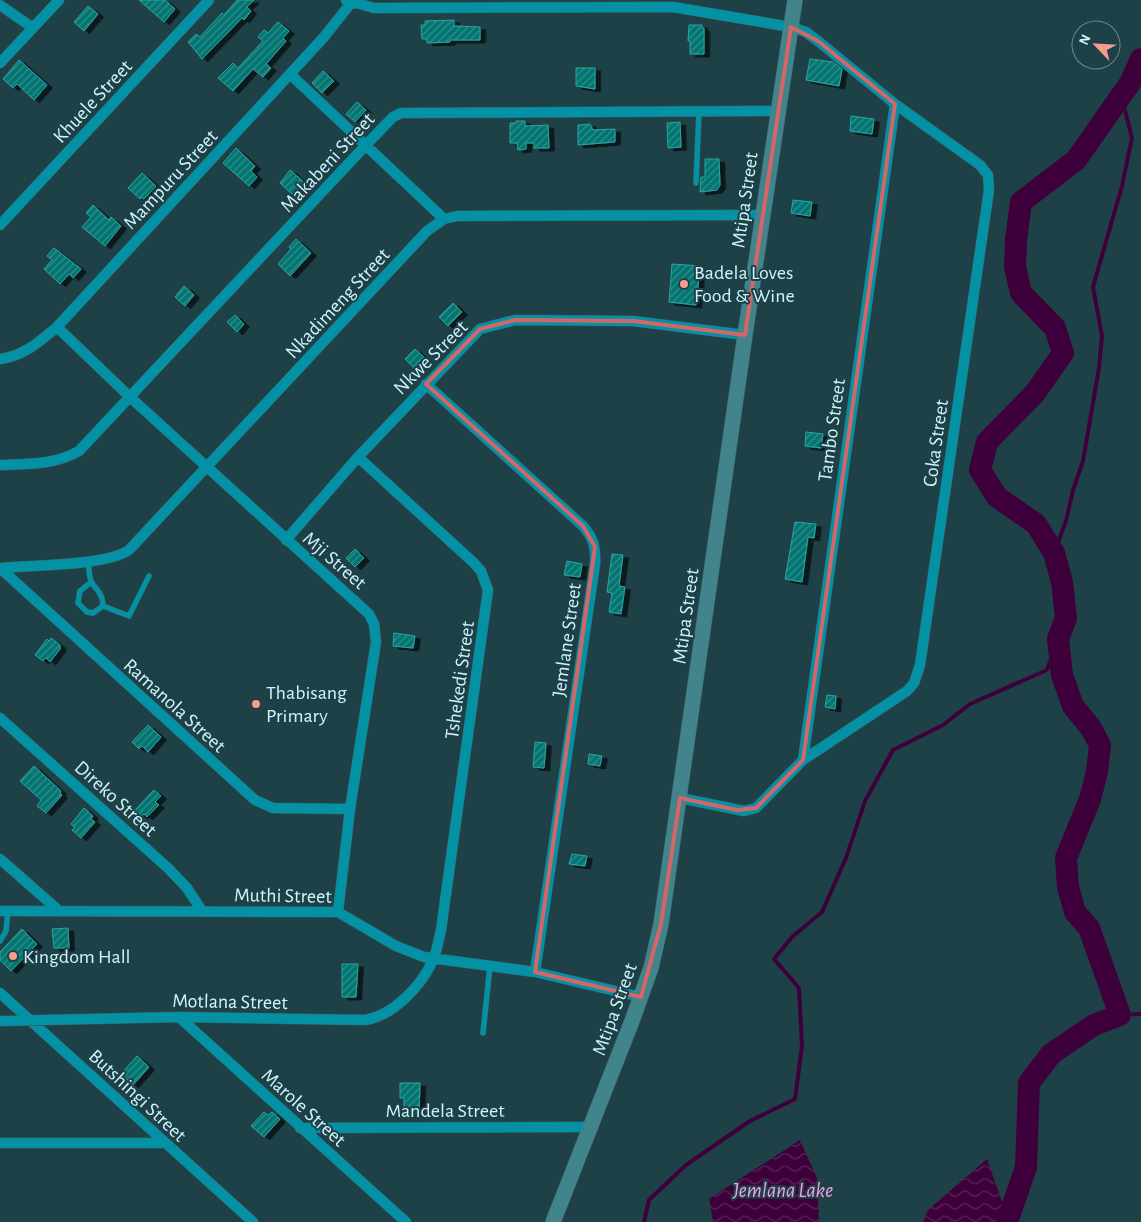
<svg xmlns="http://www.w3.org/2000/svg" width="1141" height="1222" viewBox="0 0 1141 1222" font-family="'Alegreya Sans',sans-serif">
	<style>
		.water { fill: url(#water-waves) }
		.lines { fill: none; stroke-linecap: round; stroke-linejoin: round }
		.stream { stroke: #3e003a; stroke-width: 4 }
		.river { stroke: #3e003a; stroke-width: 22 }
		.building { fill: url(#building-hatch); stroke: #29a6a2; filter: url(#shadow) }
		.lane-casing { stroke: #3b6167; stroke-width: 6 }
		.street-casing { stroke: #3b6167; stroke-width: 11 }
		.secondary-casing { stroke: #3b6167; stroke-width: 16 }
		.lane { stroke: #0392a5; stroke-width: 5 }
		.street { stroke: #0392a5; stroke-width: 10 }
		.secondary { stroke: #41848c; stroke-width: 15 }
		.marked { fill: none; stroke: #d46668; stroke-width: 4; stroke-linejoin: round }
		.poi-dot { fill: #f49d8d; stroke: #1e4147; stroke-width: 2 }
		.labels { text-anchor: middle; stroke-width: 4; stroke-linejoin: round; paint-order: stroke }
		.street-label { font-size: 20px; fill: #cef5fd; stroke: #1e4147 }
		.poi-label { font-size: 20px; fill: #cef5fd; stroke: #1e4147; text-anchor: start }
		.water-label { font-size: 21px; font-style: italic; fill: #f59fea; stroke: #1e4147 }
	</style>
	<defs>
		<pattern id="water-waves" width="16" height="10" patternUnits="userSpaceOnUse" patternTransform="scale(1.25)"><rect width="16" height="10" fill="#3e003a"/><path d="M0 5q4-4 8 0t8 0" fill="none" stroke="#592657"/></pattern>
		<pattern id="building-hatch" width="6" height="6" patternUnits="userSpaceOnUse" patternTransform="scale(1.25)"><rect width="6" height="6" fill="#047471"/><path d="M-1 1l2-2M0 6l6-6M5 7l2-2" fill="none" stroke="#338f8d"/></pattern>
		<filter id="shadow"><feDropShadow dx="5.5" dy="3" stdDeviation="0" flood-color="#0009"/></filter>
	</defs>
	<rect width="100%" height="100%" fill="#1e4147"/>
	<!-- water -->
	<path class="water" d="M800,1140l17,38 2,44h-106l-4,-23z
		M987,1159l22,63h-86l5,-12z"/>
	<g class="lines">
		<!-- stream -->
		<path class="stream" d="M1054,553l12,-32 7,-31 10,-29 16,-93 3,-32 -9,-49 29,-101 10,-48 -11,-43
			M1120,1015l21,-1
			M644,1222l5,-22 37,-35 64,-44 45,-22 7,-53 -3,-58 -25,-29 18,-22 30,-25 24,-54 19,-57 28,-51 50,-25 27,-21 77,-34 11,-31"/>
		<!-- river -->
		<path class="river" d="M1007,1222l19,-55 3,-84 22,-29 43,-29 26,-10 -31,-87 -14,-16 -7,-25 -2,-29 24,-59 7,-27 3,-27 -9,-17 -18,-22 -11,-31 -4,-36 8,-21 -4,-36 -8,-29 -18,-29 -39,-27 -17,-27 7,-28 48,-49 28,-40 -8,-25 -34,-35 -6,-26 1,-27 5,-38 55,-42 54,-77 11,-24"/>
	</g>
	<!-- building -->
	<path class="building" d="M139,0h26l10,9 -11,13z
		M237,0h17l-7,7 4,4 -7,9 -2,-2 -40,41 -14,-17 8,-8 4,3 22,-24 2,2z
		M88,6l10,8 -14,17 -10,-9z
		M454,20v6l26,1v13h-30v2l-23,1v-4h-5l-1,-14h4v-4z
		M278,22l11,9 -6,7 3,3 -20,23 5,4 -8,9 -10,-8 -20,22 -15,-13 15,-15 5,5 25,-27 -5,-4 6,-7 4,3z
		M689,25h13v3h2v26h-14v-13h-2z
		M810,59l23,3 9,7 -3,17 -33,-6z
		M19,60l28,25 -13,15 -17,-16 -4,4 -10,-9z
		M576,68h19v21l-19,-3z
		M323,71l11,10 -12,12 -10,-10z
		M357,102l9,8 -11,12 -9,-8z
		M851,116l23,3 -2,15 -22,-3z
		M516,121h9v5l23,-1 1,23h-15v-5h-8v6l-8,1 -1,-7h-7v-20h6z
		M680,122l1,25 -13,1 -1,-25z
		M590,124l3,6 22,-1v13l-37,3v-20z
		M236,148l19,18 -4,5 6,6 -8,9 -26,-23z
		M705,159h14l1,26 -3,5 -17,2 1,-15h4z
		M290,170l15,13 -11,13 -14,-13z
		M142,173l14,13 -12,13 -3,-2 -1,2 -12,-11z
		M793,200l19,2 -2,14 -19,-3z
		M93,205l16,15 2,-3 10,9 -16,20 -23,-19 9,-10 -5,-4z
		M296,239l15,14 -21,23 -12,-12 13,-15 -2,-2z
		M54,248l27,21 -8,9 -4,-4 -9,10 -16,-15 8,-9 -5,-4z
		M672,264l28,2 -4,39 -27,-3z
		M184,286l10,9 -9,11 -10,-9z
		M453,303l9,9 -14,14 -9,-9z
		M235,315l9,9 -7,8 -10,-10z
		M415,349l12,11 -11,10 -11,-11z
		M806,432l17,2 -2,14 -16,-2z
		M795,522l21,2 -2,14 -6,-1 -6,45 -17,-3z
		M355,549l9,9 -9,9 -9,-9z
		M612,554l11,1 -4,31 6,1 -4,27 -12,-2 3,-19 -5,-1z
		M567,561l15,3 -2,13 -16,-2z
		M394,633l21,3 -2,12 -20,-2z
		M51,638l9,7v4l-10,13 -4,-4 -3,3 -8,-6 12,-16 2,2z
		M827,695l9,1 -1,13 -10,-2z
		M148,725l13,12 -13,15 -6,-6 -3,3 -7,-7z
		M535,742l11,1 -2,25 -11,-1z
		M589,754l13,2 -2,10 -12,-2z
		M34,766l27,25 -1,2 2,2 -16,18 -9,-7 4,-6 -21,-19z
		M154,790l7,6 -6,6 4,3 -12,12 -3,-3 -2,2 -7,-6z
		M84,808l9,8 -2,3 4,3 -14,16 -9,-8 3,-3 -4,-3z
		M572,854l15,2 -2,10 -16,-2z
		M68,928l1,20h-15l-2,-19z
		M22,929l15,15 -26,27 -11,-11v-8z
		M342,964h16l-2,33h-14z
		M137,1056l12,11 -16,18 -12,-11z
		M400,1083h20l-1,31h-15v-16h-4z
		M264,1112l4,3 4,-3 8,7 -16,18 -13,-11z"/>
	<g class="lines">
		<defs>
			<path id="lane" d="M696,183l3,-72
				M88,562c1,6 1,16 4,21 6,9 11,11 11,23l-10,7 -6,-1 -9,-9 2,-12 11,-9
				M103,606l26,10 20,-40
				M0,941l6,-10 2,-21
				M483,1033l7,-67"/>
			<path id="street" d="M346,0l28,8 299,-1 118,20 15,5 12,9 77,63 85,61 8,10 1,15 -69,475 -6,18 -7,8 -104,69 -47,48 -12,3 -64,-13
				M0,5l33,23
				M0,63l59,-63
				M290,74l154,145
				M0,225l209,-225
				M57,327l74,71 238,216 5,10 2,18 -26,167 -12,103
				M0,359c24,-3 39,-17 57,-32l267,-290 27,-34
				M426,384l157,142c11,13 13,22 12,38l-60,408
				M0,465c27,-1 55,0 79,-14l287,-306 27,-28 8,-4 376,-2
				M286,540l72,-83 122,-128 35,-9 118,1 112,14
				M0,568c31,-3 106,-2 129,-18l298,-319 17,-12 13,-3 306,-1
				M0,568l255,232 18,8 77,1
				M0,718l168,150 19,20 15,23
				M803,760l92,-656
				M0,859l57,50
				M0,911l338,1 58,34 28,11 111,15 106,25
				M0,993l253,229
				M179,1017l227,205
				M0,1021l179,-4 187,3c28,-5 56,-35 67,-60 4,-9 6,-21 8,-30l47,-340 -7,-19 -7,-8 -116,-106
				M300,1128l290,-1
				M0,1143h164"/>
			<path id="secondary" d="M553,1222l79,-201 19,-53 10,-44 84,-589 50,-335"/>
		</defs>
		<!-- lane casing -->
		<use href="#lane" class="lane-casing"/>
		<!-- street casing -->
		<use href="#street" class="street-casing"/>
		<!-- secondary casing -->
		<use href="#secondary" class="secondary-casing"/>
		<!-- lane -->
		<use href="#lane" class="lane"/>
		<!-- street -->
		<use href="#street" class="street"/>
		<!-- secondary -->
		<use href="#secondary" class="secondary"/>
	</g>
	<!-- marked area -->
	<path class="marked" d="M791,27l27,14 77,63 -92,656 -47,48 -19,2 -57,-12 -19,126 -20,73 -106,-25 60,-425 -12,-21 -157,-142 54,-55 35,-9 118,1 112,14z"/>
	<!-- markers -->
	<g class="poi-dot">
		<circle cx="684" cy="284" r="5"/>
		<circle cx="256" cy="704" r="5"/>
		<circle cx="13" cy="956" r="5"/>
	</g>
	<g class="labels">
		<!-- street labels -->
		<g class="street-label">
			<text transform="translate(92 101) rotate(-47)" y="7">Khuele Street</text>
			<text transform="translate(327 162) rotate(-47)" y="7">Makabeni Street</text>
			<text transform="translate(170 179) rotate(-47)" y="7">Mampuru Street</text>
			<text transform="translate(744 200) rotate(-82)" y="7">Mtipa Street</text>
			<text transform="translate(337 303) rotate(-47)" y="7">Nkadimeng Street</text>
			<text transform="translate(430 357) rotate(-45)" y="7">Nkwe Street</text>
			<text transform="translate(831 430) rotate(-82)" y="7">Tambo Street</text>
			<text transform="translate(935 443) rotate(-82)" y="7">Coka Street</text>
			<text transform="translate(335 560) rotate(41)" y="7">Mji Street</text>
			<text transform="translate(685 616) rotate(-82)" y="7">Mtipa Street</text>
			<text transform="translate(566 640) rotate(-82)" y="7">Jemlane Street</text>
			<text transform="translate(459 680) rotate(-82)" y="7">Tshekedi Street</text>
			<text transform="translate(175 705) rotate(42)" y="7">Ramanola Street</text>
			<text transform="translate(116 798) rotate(42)" y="7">Direko Street</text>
			<text transform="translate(283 895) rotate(1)" y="7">Muthi Street</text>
			<text transform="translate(230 1001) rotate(1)" y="7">Motlana Street</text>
			<text transform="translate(614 1009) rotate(-70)" y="7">Mtipa Street</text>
			<text transform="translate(138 1095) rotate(43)" y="7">Butshingi Street</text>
			<text transform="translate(304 1107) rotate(42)" y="7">Marole Street</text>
			<text x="445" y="1117">Mandela Street</text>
		</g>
		<!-- poi labels -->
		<g class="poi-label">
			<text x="694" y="279">Badela Loves<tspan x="694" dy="23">Food &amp; Wine</tspan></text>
			<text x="266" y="699">Thabisang<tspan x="266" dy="23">Primary</tspan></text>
			<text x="23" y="963">Kingdom Hall</text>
		</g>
		<!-- water labels -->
		<g class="water-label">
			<text x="783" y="1197">Jemlana Lake</text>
		</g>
	</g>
	<!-- north arrow -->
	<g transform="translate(1096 45) rotate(295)"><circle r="24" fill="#1e4147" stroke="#648990"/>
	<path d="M0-4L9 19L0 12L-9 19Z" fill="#f49d8d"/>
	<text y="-8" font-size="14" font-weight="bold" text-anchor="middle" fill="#cef5fd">N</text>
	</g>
</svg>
